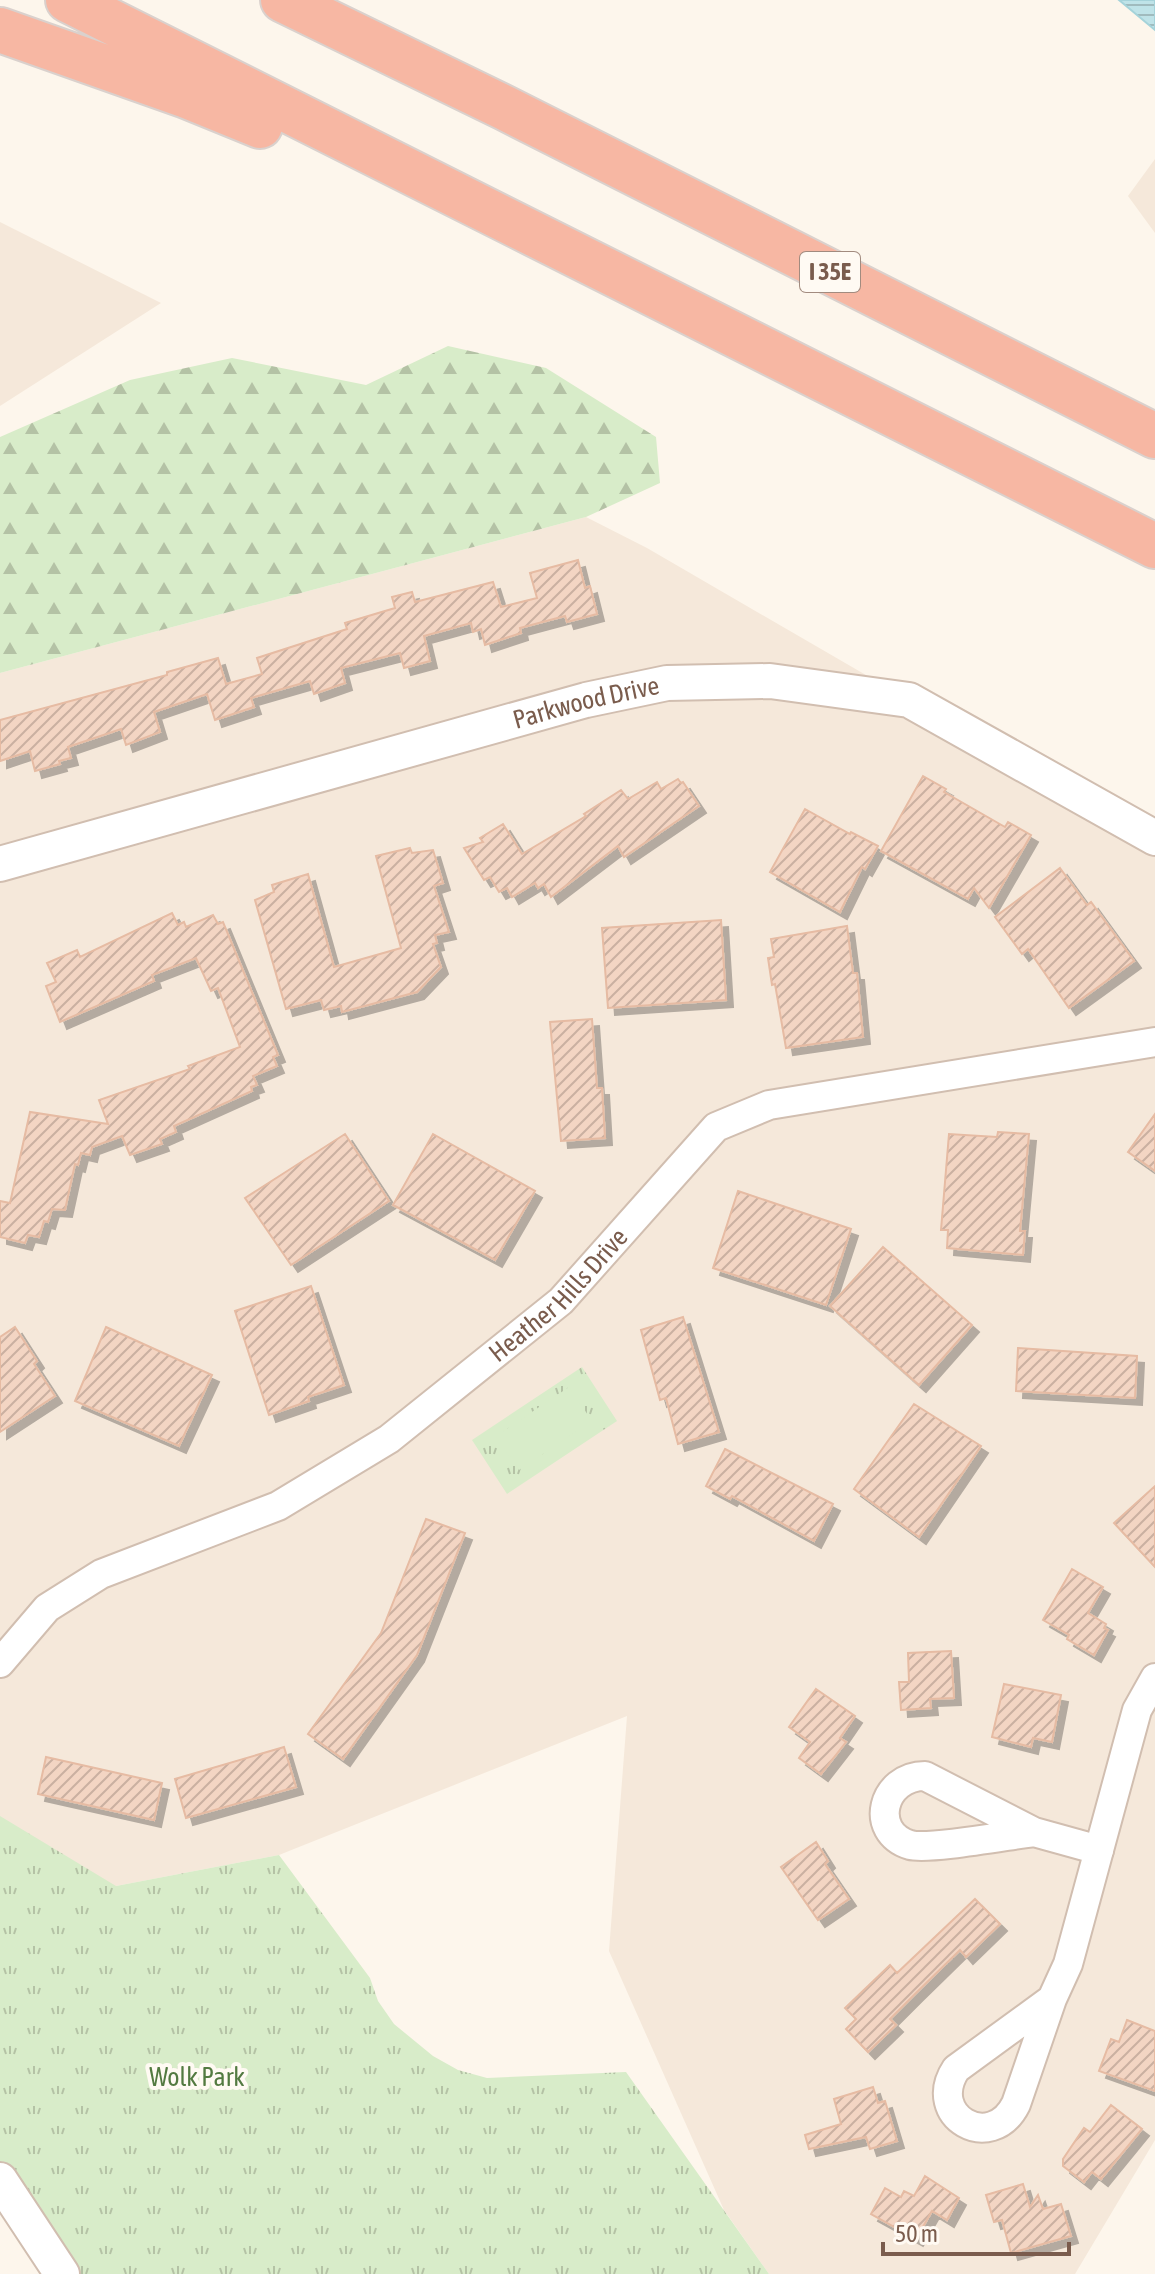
<svg xmlns="http://www.w3.org/2000/svg" width="1155" height="2274" viewBox="0 0 1155 2274" font-family="'Asap Condensed',sans-serif">
	<style>
		.residential { fill: #f5e8da }
		.grass { fill: url(#grass-tufts) }
		.forest { fill: url(#forest-firs) }
		.garden { fill: #d8ecc9 }
		.water { fill: url(#water-rules); stroke: #a5d3da; stroke-width: 2 }
		.building { fill: url(#building-hatch); stroke: #e6bba3; stroke-width: 2; filter: url(#shadow) }
		.lines { fill: none; stroke-linecap: round; stroke-linejoin: round }
		.minor-casing { stroke: #d1beb0; stroke-width: 32 }
		.tertiary-casing { stroke: #d1beb0; stroke-width: 38 }
		.motorway-casing { stroke: #dad1cd; stroke-width: 48 }
		.minor { stroke: #fff; stroke-width: 28 }
		.tertiary { stroke: #fff; stroke-width: 34 }
		.motorway { stroke: #f7b7a3; stroke-width: 44 }
		.labels { text-anchor: middle; stroke-width: 8; stroke-linejoin: round; paint-order: stroke }
		.shield { fill: #fffaf3; stroke: #a28b7f; stroke-width: 2 }
		.shield-label { font-size: 24px; font-weight: bold; fill: #7a5c4d }
		.street-label { font-size: 26px; fill: #7a5c4d; stroke: #fffaf3 }
		.park-label { font-size: 26px; fill: #537a41; stroke: #fffaf3 }
	</style>
	<defs>
		<pattern id="grass-tufts" width="24" height="20" patternUnits="userSpaceOnUse" patternTransform="scale(2)"><rect width="24" height="20" fill="#d8ecc9"/><path d="M3 7l-1-3M5 7V3M7 7l1-3M15 17l-1-3M17 17v-4M19 17l1-3" fill="none" stroke="#b4c2a5"/></pattern>
		<pattern id="forest-firs" width="22" height="20" patternUnits="userSpaceOnUse" patternTransform="scale(2)"><rect width="22" height="20" fill="#d8ecc9"/><path d="M5 1l3.5 6h-7zM16 11l3.5 6h-7z" fill="#b4c2a5"/></pattern>
		<pattern id="water-rules" width="6" height="5" patternUnits="userSpaceOnUse" patternTransform="scale(2)"><rect width="6" height="5" fill="#bfe3e8"/><path d="M0 2.5h6" fill="none" stroke="#a0bbbe"/></pattern>
		<pattern id="building-hatch" width="6" height="6" patternUnits="userSpaceOnUse" patternTransform="scale(2)"><rect width="6" height="6" fill="#f3d5c3"/><path d="M-1 1l2-2M0 6l6-6M5 7l2-2" fill="none" stroke="#cab0a1"/></pattern>
		<filter id="shadow"><feDropShadow dx="7" dy="7" stdDeviation="0" flood-color="#0004"/></filter>
	</defs>
	<rect width="100%" height="100%" fill="#fdf6ec"/>
	<!-- residential -->
	<path class="residential" d="M1155,159v74l-27,-37z
		M0,222l161,81 -161,103z
		M586,517l61,31 262,152 246,125v1315l-80,134h-306l-45,-64 -115,-259 18,-235 -348,139 -163,31 -116,72v-1285z"/>
	<!-- grass -->
	<path class="grass" d="M582,1367l35,54 -110,73 -35,-54z
		M0,1816l116,70 163,-31 91,123 8,23 16,23 39,32 25,14 29,8 139,-6 143,202h-707l-62,-94z"/>
	<!-- forest -->
	<path class="forest" d="M448,346l98,22 110,69 4,46 -74,34 -586,156v-236l130,-57 102,-22 134,27z"/>
	<!-- garden -->
	<path class="garden" d="M569,1387l23,34 -73,49 -23,-34z"/>
	<!-- water -->
	<path class="water" d="M1119,0h36v30z"/>
	<!-- building -->
	<path class="building" d="M578,560l7,28 5,-2 7,28 -30,8 -2,-6 -45,12 1,5 -36,12 -4,-16 -8,3 -2,-9 -47,13 6,25 -26,7 -4,-15 -59,15 4,15 -31,11 -4,-13 -59,17 3,9 -39,13 -8,-26 -53,18 6,20 -34,13 -5,-16 -53,18 3,11 -12,3 1,3 -25,7 -5,-20 -30,10v-41l167,-45v-3l51,-14 8,26 36,-10 -5,-16 90,-29 -2,-6 50,-15 -3,-11 20,-5 3,10 78,-20 8,25 36,-9 -7,-25z
		M923,776l23,13 -2,3 61,35 3,-5 23,13 -42,73 -15,-20 -6,11 -87,-48z
		M678,779l3,4 2,-1 16,24 -75,51 -6,-11 -67,51 -7,-13 -6,4 -3,-5 -23,14 -5,-9 -8,4 -9,-15 -6,3 -20,-32 19,-6 -3,-4 23,-14 19,30 64,-38 -2,-2 37,-24 7,9 29,-17 4,7z
		M805,809l45,25 1,-2 27,14 -13,23 -3,-2 -22,45 -70,-40z
		M410,848l2,5 21,-3 10,33 -9,3 15,46 -14,3 2,8 -4,1 8,23 -24,25 -75,20 -1,-6 -17,4 -3,-10 -35,9 -31,-109 19,-8 -2,-7 36,-11 26,93 67,-19 -25,-92z
		M1060,868l27,37 4,-3 43,59 -65,47 -41,-59 -6,5 -27,-37z
		M172,913l6,12 6,-3 2,5 27,-12 5,9 5,-2 55,133 -5,2 4,9 -24,10 4,9 -6,2 1,4 -78,35 2,6 -16,7 2,5 -32,11 -8,-19 -30,11 -2,8 -9,-2 -3,12 -3,-1 -10,46 -13,-1 -4,13 -4,-1 -5,16 -11,-2 -3,8 -25,-6v-36l10,2 20,-91 78,12 -9,-24 91,-31 -2,-3 52,-19 -22,-59 -7,3 -15,-33 -44,17 2,6 -94,41 -14,-36 10,-4 -9,-19 30,-13 3,7z
		M721,920l5,80 -118,8 -6,-80z
		M847,926l6,47h4l6,64 -77,11 -11,-64 -3,1 -4,-27 6,-1 -3,-18z
		M592,1019l5,69h5l3,50 -44,3 -11,-119z
		M1155,1114v57l-27,-19z
		M998,1132l31,2 -9,97h5l-2,24 -76,-7 1,-18h-7l8,-96 48,3z
		M345,1134l44,67 -98,64 -46,-67z
		M433,1134l102,57 -40,69 -102,-55z
		M738,1191l113,38 -25,76 -113,-37z
		M883,1247l89,78 -53,60 -89,-79z
		M311,1286l33,99 -36,12 1,4 -40,14 -34,-104z
		M683,1317l36,115 -41,12 -12,-46 -6,2 -19,-70z
		M15,1327l22,34 -3,3 21,32 -55,36v-95z
		M106,1327l106,48 -33,71 -104,-45z
		M1018,1348l119,8 -2,42 -119,-7z
		M914,1404l67,42 -62,91 -65,-48z
		M725,1449l108,55 -19,37 -82,-45 -2,3 -24,-13z
		M1155,1486v81l-41,-44z
		M426,1519l39,14 -48,122 -74,104 -35,-25 73,-101z
		M1072,1569l31,18 -15,26 18,11 -2,4 4,2 -14,25 -27,-16 2,-4 -26,-15z
		M951,1651l3,47 -24,1 1,9 -30,2 -2,-28h10l-1,-29z
		M1004,1684l57,11 -9,47 -19,-4 -2,9 -39,-10z
		M816,1689l39,27 -15,22 6,4 -25,32 -22,-16 11,-16 -21,-15z
		M284,1747l12,40 -110,31 -11,-39z
		M46,1757l116,26 -8,37 -116,-26z
		M816,1842l12,19 -3,3 24,35 -31,21 -37,-53z
		M975,1899l25,25 -34,33 -6,-7 -44,43 -26,26 6,6 -28,27 -22,-23 10,-10 -11,-11 45,-43 7,8z
		M1127,2020l28,11v60l-56,-20 12,-32 8,3z
		M873,2087l5,16 7,-2 12,40 -27,8 -4,-12 -57,12 -4,-14 36,-11 -7,-25z
		M1111,2105l31,24 -41,50 -9,-7 -8,10 -21,-16v-7l21,-31 6,4z
		M925,2176l34,22 -12,22 -15,-9 -16,28 -45,-25 14,-26 16,9 3,-6 10,5z
		M1023,2184l7,23 8,-12 5,14 18,-5 10,32 -60,17 -9,-33 -8,2 -8,-27z"/>
	<g class="lines">
		<defs>
			<g id="minor">
				<path id="s1" d="M0,1663l47,-55 54,-34 177,-68 111,-67 172,-138 155,-174 53,-22 386,-63"/>
				<path d="M1034,1832c-25,3 -105,18 -124,13 -42,-13 -28,-69 15,-69l109,56 65,18"/>
				<path d="M1052,1999l-96,70c-31,47 35,85 60,35l36,-105 16,-35 69,-254 18,-32"/>
			</g>
			<g id="tertiary">
				<path id="s2" d="M0,864l586,-164 81,-17 103,-2 139,19 246,138"/>
				<path d="M0,2180l62,94"/>
			</g>
			<path id="motorway" d="M68,0l1087,546
				M283,0l222,108 650,328
				M0,30l184,65 76,31"/>
		</defs>
		<!-- minor casing -->
		<use href="#minor" class="minor-casing"/>
		<!-- tertiary casing -->
		<use href="#tertiary" class="tertiary-casing"/>
		<!-- motorway casing -->
		<use href="#motorway" class="motorway-casing"/>
		<!-- minor -->
		<use href="#minor" class="minor"/>
		<!-- tertiary -->
		<use href="#tertiary" class="tertiary"/>
		<!-- motorway -->
		<use href="#motorway" class="motorway"/>
	</g>
	<g class="labels">
		<!-- shield labels -->
		<rect class="shield" x="800" y="252" width="60" height="40" rx="6"/>
		<g class="shield-label">
			<text x="830" y="280">I 35E</text>
		</g>
		<!-- street labels -->
		<g class="street-label">
			<text dy="9" stroke="none"><textPath href="#s2" startOffset="608">Parkwood Drive</textPath></text>
			<text dy="9" stroke="none"><textPath href="#s1" startOffset="678">Heather Hills Drive</textPath></text>
		</g>
		<!-- park labels -->
		<g class="park-label">
			<text x="197" y="2086">Wolk Park</text>
		</g>
	</g>
	<!-- scale -->
	<path d="M883 2242v12h186v-12" fill="none" stroke="#7a5c4d" stroke-width="4"/>
	<text x="895" y="2242" font-size="24" fill="#7a5c4d" stroke="#fffaf3" stroke-width="6" paint-order="stroke">50 m</text>
</svg>
